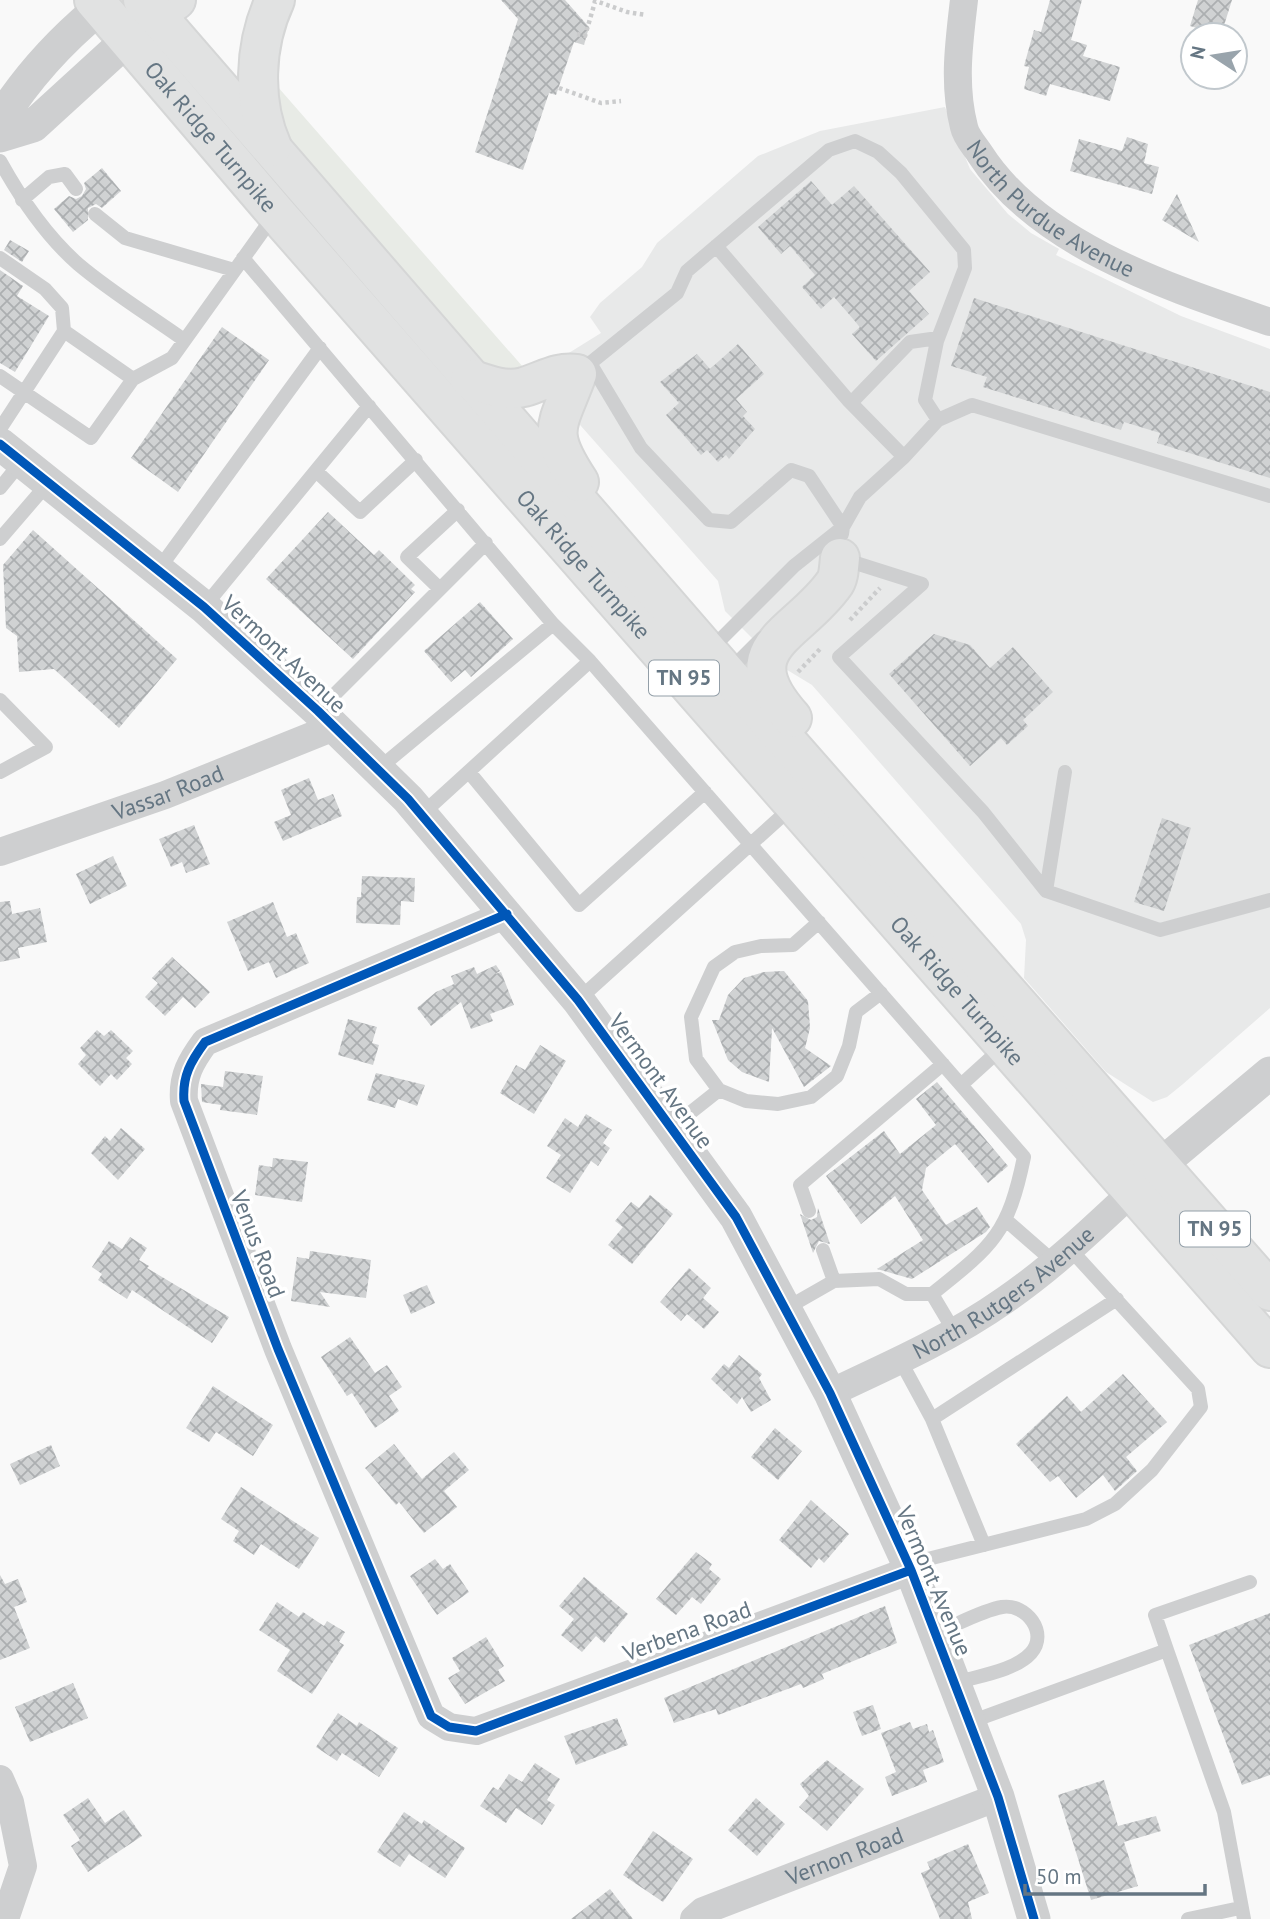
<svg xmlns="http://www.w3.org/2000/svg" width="1270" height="1919" viewBox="0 0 1270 1919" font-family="'PT Sans',sans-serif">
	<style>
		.built { fill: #e8e9e9 }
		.grass { fill: #e8ebe6 }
		.building { fill: url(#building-cross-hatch) }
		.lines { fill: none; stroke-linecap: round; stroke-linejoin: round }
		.primary-casing { stroke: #d5d6d7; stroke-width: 42 }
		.trunk-casing { stroke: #d5d6d6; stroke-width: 42 }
		.path { stroke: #cbcccd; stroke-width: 4.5; stroke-dasharray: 3.5 3.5; stroke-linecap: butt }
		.service { stroke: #cecfd0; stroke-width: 14 }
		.minor { stroke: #cecfd0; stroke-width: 28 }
		.tertiary { stroke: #cecfd0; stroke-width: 33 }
		.primary { stroke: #e1e2e2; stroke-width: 38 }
		.trunk { stroke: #e1e2e2; stroke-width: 38 }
		.cycleway-casing { stroke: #fff; stroke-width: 13 }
		.cycleway { stroke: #0057b8; stroke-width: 9 }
		.labels { text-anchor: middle; stroke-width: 7; stroke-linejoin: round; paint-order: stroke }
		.shield { fill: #fff; stroke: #939fa8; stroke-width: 2 }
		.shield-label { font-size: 21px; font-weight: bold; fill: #657683 }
		.street-label { font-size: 23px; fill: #657683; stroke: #fff }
	</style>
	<defs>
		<pattern id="building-cross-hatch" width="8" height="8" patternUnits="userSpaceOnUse" patternTransform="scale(1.75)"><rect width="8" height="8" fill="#d0d2d3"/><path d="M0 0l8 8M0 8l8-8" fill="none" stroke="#acafb1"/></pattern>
	</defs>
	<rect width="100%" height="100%" fill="#f9f9f9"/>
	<!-- built -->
	<path class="built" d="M945,107l25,62 38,45 23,19 28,16 -3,6 125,61 89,33v659l-87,76 -16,13 -14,5 -47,-30 -82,-94 2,-38 -5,-16 -209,-239 -33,-20 -54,-54 -7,-30 -183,-207 66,-41 -11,-16 10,-14 42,-36 15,-24 101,-87 62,-25z"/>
	<!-- grass -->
	<path class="grass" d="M270,44l12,2 -12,32 260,297c-21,6 -40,2 -57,-11l-173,-200c-25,-38 -38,-74 -30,-120z"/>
	<!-- building -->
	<path class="building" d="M501,0h64l24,27 -5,18 -10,-3 -18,53 -7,-2 -26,77 -48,-18 43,-133z
		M1050,0h32l-11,40 16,5 -4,11 37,11 -10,34 -60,-17 -4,12 -22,-7 5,-22 -5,-1 10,-36 7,2z
		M1198,0h34l-11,35 -31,-9z
		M1127,137l21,7 -4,19 15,4 -7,27 -82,-23 9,-32 43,12z
		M102,168l19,23 -19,17 -6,-4 -8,4v12l-15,12 -19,-23 15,-13 7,3 6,-3 4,-7 -2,-6z
		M811,181l21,24 22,-19 76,86 -21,19 20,23 -53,47 -24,-27 8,-7 -26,-30 -13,12 -19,-22 13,-12 -25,-29 -9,8 -23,-27z
		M1177,194l22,48 -37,-22z
		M10,240l19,11 -7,11 -18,-12z
		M0,270l23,16 -6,10 32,20 -34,56 -15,-9z
		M974,298l296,94v86l-113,-35 3,-10 -36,-11 -3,8 -138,-43 4,-10 -36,-11z
		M222,327l47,33 -91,132 -47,-34z
		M738,344l26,30 -28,25 11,13 -4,4 12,13 -26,30 -3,-4 -8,7 -11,-12 -6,5 -35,-40 13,-12 -19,-21 37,-28 13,15z
		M328,512l46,43 5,-5 36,35 -4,4 4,3 -62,67 -87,-80z
		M33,530l144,129 -58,69 -65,-59 -35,3 -2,-36 -11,-8 -3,-63z
		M480,602l33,37 -42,38 -6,-7 -14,12 -27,-31z
		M934,634l36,11 20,23 23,-21 40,45 -30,28 5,6 -21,19 -6,-7 -31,28 -81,-92z
		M309,778l9,22 15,-6 9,22 -59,25 -9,-19 17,-7 -10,-25z
		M1162,818l29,10 -27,83 -30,-9z
		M194,825l16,39 -24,9 -4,-11 -11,5 -12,-28z
		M113,856l14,30 -37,18 -14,-30z
		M362,876l53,2 -1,24 -13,-1 -1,24 -44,-2 1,-26h4z
		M10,901l2,13 28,-6 7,34 -29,6 2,10 -20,4v-60z
		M273,902l14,35 9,-4 13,30 -33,15 -7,-16 -21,9 -21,-49z
		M172,957l38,35 -15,16 -12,-11 -18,19 -20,-19 13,-14 -6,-5z
		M496,965l4,6 -5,3 6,-2 13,33 -24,9 3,7 -22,8 -10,-27 -30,24 -14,-18 19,-16 18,-8 -3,-8 23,-9 3,7z
		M784,971l24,30 2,27 -5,20 26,18 -27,21 -32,-59 -3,54 -27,-10 -14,-12 -16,-40h7l9,-25 16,-17 20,-6z
		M348,1019l29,8 -5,16 7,2 -6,20 -35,-10z
		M97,1030l7,6 7,-6 22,21 -7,7 6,6 -15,16 -6,-6 -11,12 -22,-22 8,-9 -6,-7z
		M540,1045l26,16 -32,53 -34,-21 16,-28 9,5z
		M225,1071l38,5 -6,39 -37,-5 1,-5 -19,-3 -1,-18 22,3z
		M376,1073l49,12 -8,21 -19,-7 -3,9 -28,-8z
		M937,1082l71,84 -20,17 -33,-39 -29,24 -4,22 24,35 31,-18 13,20 -4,5 -74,47 -35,-10 46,-29 -28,-44 -34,28 -35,-48 58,-45 16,23 36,-29 -20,-26z
		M586,1114l26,16 -9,13 7,5 -12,18 -7,-5 -21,32 -24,-15 15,-23 -14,-9 18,-28 13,9z
		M121,1128l24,21 -27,31 -27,-27 14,-17 5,5z
		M273,1158l35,4 -6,40 -47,-7 4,-30 13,2z
		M650,1195l23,19 -41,50 -24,-19 15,-18 -8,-6 16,-19 8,6z
		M818,1208l12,36 -11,-3 -6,12 -13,-39 11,6 6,-3z
		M130,1237l17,11 -8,12 10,6 -2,2 82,49 -17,26 -80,-53 -5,9 -29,-19 4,-6 -10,-7 17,-26 13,8z
		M310,1251l61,9 -5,38 -46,-6 10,15 -39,-6 6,-44 12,2z
		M689,1268l22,20 -8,10 16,14 -15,17 -17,-15 -6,7 -21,-19z
		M427,1285l8,18 -24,11 -8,-19z
		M350,1337l25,36 12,-8 15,22 -13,9 10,15 -24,17 -23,-35 -5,3 -26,-39z
		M739,1355l23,19 -3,4 12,22 -20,12 -9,-15 -5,7 -26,-25 13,-15 5,4z
		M1123,1374l44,48 -41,35 11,14 -22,20 -12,-16 -27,23 -18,-22 -8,6 -34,-38 51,-48 14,16z
		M213,1386l60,39 -20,31 -37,-24 -7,10 -23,-14z
		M775,1428l27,23 -24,29 -27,-23z
		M394,1444l28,35 32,-27 15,18 -25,21 13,16 -33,26 -25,-31 -3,3 -31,-37z
		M51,1445l9,21 -40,19 -10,-21z
		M241,1487l78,51 -20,31 -38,-25 -7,11 -21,-14 6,-10 -18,-12z
		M811,1500l38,34 -25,29 -5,-5 -8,10 -32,-28z
		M696,1552l16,12 -3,5 12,10 -20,25 -9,-7 -16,18 -20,-16z
		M435,1559l8,10 7,-5 19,28 -32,23 -27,-39z
		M0,1575l5,9 13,-5 9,23 -13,5 16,41 -30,12z
		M584,1577l44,37 -24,29 -8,-7 -14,16 -21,-17 13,-16 -15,-13z
		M277,1602l22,15 4,-5 21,14 3,-5 18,11 -6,10 5,3 -32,49 -35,-23 13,-21 -31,-20z
		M885,1606l12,37 -75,31 2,5 -21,9 -2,-4 -83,31 -2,-6 -42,14 -10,-25z
		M1270,1613v162l-28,10 -53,-140z
		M486,1637l18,29 -6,4 7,11 -40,23 -17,-26 12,-7 -8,-13z
		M73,1683l15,35 -58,24 -15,-35z
		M873,1705l8,24 -19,7 -9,-24z
		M338,1713l19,13 2,-4 39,26 -19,29 -37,-24 -5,8 -21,-14z
		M617,1718l11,27 -52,20 -12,-29z
		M910,1722l3,7 14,-5 2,8 4,-2 11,32 -21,8 4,12 -35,14 -7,-19 11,-5 -15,-39z
		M827,1760l37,29 -37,42 -28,-24 10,-11 -9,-12z
		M535,1763l25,16 -13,21 8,5 -13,20 -26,-17 -10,15 -26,-17 13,-19 5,3 11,-16 13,8z
		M1104,1780l14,46 38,-10 5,15 -37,11 14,44 -47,14 -33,-105z
		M88,1798l17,25 19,-13 18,26 -54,36 -17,-26 9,-6 -17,-25z
		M756,1798l29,26 -28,32 -29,-26z
		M404,1812l18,12 2,-4 41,28 -20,30 -36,-24 -9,13 -23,-15z
		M653,1831l40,28 -30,43 -40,-27z
		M968,1844l21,49 -21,9 4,17h-32l-19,-46 9,-4 -3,-7z
		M610,1889l23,30h-62z"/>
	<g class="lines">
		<defs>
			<path id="primary" d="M155,15l21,-15"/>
			<g id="trunk">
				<path id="s5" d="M94,0l182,213 994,1135"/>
				<path d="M143,0l565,652 562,639"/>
				<path d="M272,147c-20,-45 -18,-102 3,-147"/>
				<path d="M470,379c17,6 35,13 54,8 20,-6 33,-16 53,-13 -20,54 -32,56 2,108"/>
				<path d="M792,718c-63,-71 5,-82 42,-134 5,-6 5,-18 6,-26"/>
			</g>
		</defs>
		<!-- primary casing -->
		<use href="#primary" class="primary-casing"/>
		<!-- trunk casing -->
		<use href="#trunk" class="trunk-casing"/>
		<!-- path -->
		<path class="path" d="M593,0l34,12 19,3
			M577,34l8,2 10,-34
			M559,88l42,15 20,-2
			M850,620l30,-32
			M798,672l23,-24"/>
		<!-- service -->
		<path class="service" d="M0,161c21,38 45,74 78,103 33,28 71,51 106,76
			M22,200l27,-23 16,-3 11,15
			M95,214l30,24 109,32
			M716,246l132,154 56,57
			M0,258l45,31 17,19 2,23 69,48
			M243,258l310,366 37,37 434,496c-16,78 -32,89 -92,137h-26l-27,-15 -45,2 -49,28
			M590,363l51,85 68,72 22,2 60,-52 18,6 34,51 -1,7
			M578,373l99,-80 10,-22 142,-121 26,-9 23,11 23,21 63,77 1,18 -28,73 -12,59 13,20
			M0,376l91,62 42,-59 39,-21 103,-144
			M851,403l59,-61 28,-4
			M0,429l64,-98
			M316,471l44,41 56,-52
			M0,488l22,-27
			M0,539l49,-57
			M843,559l79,25 -83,73 144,155 63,79 114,39 110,-30
			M158,570l162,-222
			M440,589l-33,-32 51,-47
			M204,607l165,-201
			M710,650l84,-84 49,-39 17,-30 44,-40 34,-37 34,-15 298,91
			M727,673l35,-35
			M0,700l46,47 -46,25
			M318,711l168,-168
			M377,770l176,-146
			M469,772l110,133 126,-113
			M421,815l169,-154
			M1046,891l19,-119
			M819,922l-26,23 -32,1 -26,6 -21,15 -23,50 5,42 23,31 27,11 32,3 33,-7 26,-21 12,-30 7,-34 25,-19
			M578,1000l215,-194
			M961,1085l43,-39
			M671,1128l48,-38
			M809,1211l-9,-26 143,-121
			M1007,1221l47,41
			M823,1250l11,31
			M932,1294l22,37
			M900,1360l32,59 52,126
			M932,1419l185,-120
			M908,1564l178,-45 29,-15 37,-34 49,-63 -3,-18 -128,-140
			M936,1633c21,-8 44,-22 66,-26 24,-4 47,26 29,46 -16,18 -54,23 -76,30
			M1167,1650l-12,-35 95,-33
			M970,1722l197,-72 57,162 20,107
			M1188,1919l52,-11"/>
		<!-- minor -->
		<g class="minor">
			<path id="s1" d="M964,0c-5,43 -11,84 0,127 2,10 11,19 16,27 59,92 191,134 290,168"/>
			<path id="s2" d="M0,852l165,-57 169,-68"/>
			<path d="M507,914l-302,128c-14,19 -23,34 -21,59l94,248 153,367 18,11 27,4 435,-161"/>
			<path id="s3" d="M830,1393c60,-28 121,-55 175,-93 51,-35 97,-80 142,-122"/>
			<path d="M0,1779l10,23 13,64 -18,53"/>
			<path id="s4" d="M694,1919l9,-8 295,-114"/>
		</g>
		<!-- tertiary -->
		<path class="tertiary" d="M0,120c27,-43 61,-80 100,-112
			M0,136l33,-10 115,-105
			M0,444l204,163 114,104 90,88 170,201 158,217 94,176 81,177 87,227 36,122
			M1159,1166l111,-93"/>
		<!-- primary -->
		<use href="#primary" class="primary"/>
		<!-- trunk -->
		<use href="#trunk" class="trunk"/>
		<defs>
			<path id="cycleway" d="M0,444l204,163 114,104 90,88 170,201 158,217 94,176 81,177 87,227 36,122
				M507,914l-302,128c-14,19 -23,34 -21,59l94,248 153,367 18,11 27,4 435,-161"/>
		</defs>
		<!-- cycleway casing -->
		<use href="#cycleway" class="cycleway-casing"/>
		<!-- cycleway -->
		<use href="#cycleway" class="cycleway"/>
	</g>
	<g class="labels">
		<!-- shield labels -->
		<g class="shield">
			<rect x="649" y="660.5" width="70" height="35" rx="5"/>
			<rect x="1180" y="1211.5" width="70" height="35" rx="5"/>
		</g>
		<g class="shield-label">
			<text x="684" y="685">TN 95</text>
			<text x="1215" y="1236">TN 95</text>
		</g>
		<!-- street labels -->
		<g class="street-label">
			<text dy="8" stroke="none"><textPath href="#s5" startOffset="180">Oak Ridge Turnpike</textPath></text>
			<text dy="8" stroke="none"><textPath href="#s1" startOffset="250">North Purdue Avenue</textPath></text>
			<text dy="8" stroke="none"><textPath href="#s5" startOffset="747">Oak Ridge Turnpike</textPath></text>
			<text transform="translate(284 654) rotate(43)" y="8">Vermont Avenue</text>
			<text dy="8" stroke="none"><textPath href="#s2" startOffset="178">Vassar Road</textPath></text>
			<text dy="8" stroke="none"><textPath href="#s5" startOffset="1314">Oak Ridge Turnpike</textPath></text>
			<text transform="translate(661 1081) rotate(54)" y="8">Vermont Avenue</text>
			<text transform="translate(258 1244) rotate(69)" y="8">Venus Road</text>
			<text dy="8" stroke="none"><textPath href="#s3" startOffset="201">North Rutgers Avenue</textPath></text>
			<text transform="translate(934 1581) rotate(67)" y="8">Vermont Avenue</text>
			<text transform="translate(687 1631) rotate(-20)" y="8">Verbena Road</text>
			<text dy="8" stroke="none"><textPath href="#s4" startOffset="164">Vernon Road</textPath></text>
		</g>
	</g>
	<!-- north arrow -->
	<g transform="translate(1214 56) rotate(282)"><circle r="33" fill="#ffffff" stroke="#c1c8cd" stroke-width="2"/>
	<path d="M0-5L12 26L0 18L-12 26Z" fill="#99a4ac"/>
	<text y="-10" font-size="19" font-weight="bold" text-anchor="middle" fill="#657683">N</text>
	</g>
	<!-- scale -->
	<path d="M1025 1884v10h180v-10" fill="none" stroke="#657683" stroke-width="3.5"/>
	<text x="1036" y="1884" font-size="21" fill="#657683" stroke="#ffffff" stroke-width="5" paint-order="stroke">50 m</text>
</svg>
